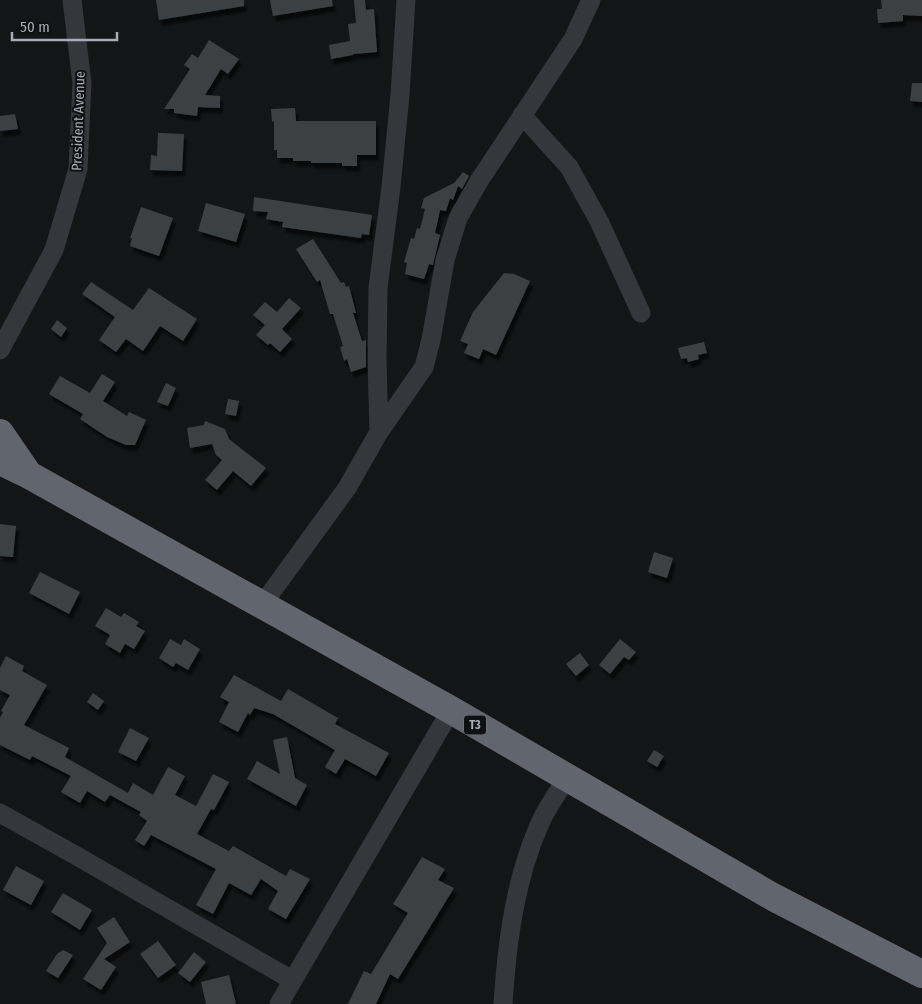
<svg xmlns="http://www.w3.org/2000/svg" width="922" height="1004" viewBox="0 0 922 1004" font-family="'Fira Sans Condensed',sans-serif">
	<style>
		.building { fill: #3e4043; filter: url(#shadow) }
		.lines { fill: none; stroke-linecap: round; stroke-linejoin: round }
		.minor { stroke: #35373c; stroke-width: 19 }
		.highway { stroke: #61656d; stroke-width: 28 }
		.labels { text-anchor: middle; stroke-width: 4; stroke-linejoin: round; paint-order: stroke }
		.shield { fill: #0f1011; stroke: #797e85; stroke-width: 1 }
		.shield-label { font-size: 12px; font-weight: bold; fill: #a6adb7 }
		.street-label { font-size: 14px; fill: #a6adb7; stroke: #0f1011 }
	</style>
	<defs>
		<filter id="shadow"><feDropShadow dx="3" dy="5.5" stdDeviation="1" flood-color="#0009"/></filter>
	</defs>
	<rect width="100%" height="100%" fill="#141516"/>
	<!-- building -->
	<path class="building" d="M156,0h88v6l-85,14z
		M270,0h62l1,6 -60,10z
		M354,0h11l1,10 8,-1 3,43 -24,2v1l-22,4 -2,-14 21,-4 -2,-17 8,-1z
		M881,0h41v16l-19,-1v6l-25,2 -1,-14h5z
		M209,40l30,19 -11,15 -7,-5 -16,26 15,1v12l-22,-1 -1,9 -23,-3v-4h-10l26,-40 -6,-4 8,-11 6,4z
		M912,83h10v19l-12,-1z
		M295,108l1,13h80v34h-19v11h-15v-3h-31v-2h-18v-3h-16v-8h-3v-29l-2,1 -1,-13z
		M15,114l3,15 -18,2v-15z
		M158,133l26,1 -2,37 -32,-1 1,-15 6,1z
		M463,172l6,4 -7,13 -4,-3 -5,14 -3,-2 -4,13 -6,-1 -5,23 5,2 -7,30 -4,-1 -5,15 -19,-5 2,-11 -3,-1 7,-24 3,1 3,-11 3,1 5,-20 -4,-1 3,-10 30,-15z
		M254,197l118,18 -3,20 -7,-1 -1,4 -79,-11 1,-5 -17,-3 2,-7 -15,-1z
		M206,203l39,11 -9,28 -38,-11z
		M141,207l32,11 -14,38 -29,-10 2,-8h-2z
		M313,239l28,44 3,-1 2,5 3,-1 7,27h-3l9,28 4,-1v27l-15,5 -4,-13 -3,2 -4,-14 3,-1 -10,-32h-3l-10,-34 -3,2 -21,-33z
		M504,273l10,1 16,7 -34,74 -13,-6 -4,10 -15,-6 4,-9 -8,-3 13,-29z
		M91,282l42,28 16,-22 48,31 -14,22 -23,-15 -17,25 -17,-12 -10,13 -17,-12 16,-23 -33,-23z
		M289,298l12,10 -19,21 10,10 -12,13 -10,-9 -2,2 -12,-10 9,-10 -12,-10 12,-13 12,10z
		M57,320l10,8 -6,9 -10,-8z
		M704,342l3,11 -9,2 1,4 -11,3 -1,-4 -6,1 -3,-11z
		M102,374l13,8 -12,19 24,15 2,-4 17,8 -11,25h-9l-19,-8 -27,-18 3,-5 -34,-20 11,-18 30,17z
		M166,383l10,5 -8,18 -11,-4z
		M228,399l11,2 -3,15 -11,-2z
		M205,421l20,8 4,10 37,29 -15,18 -18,-15 -16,19 -12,-10 17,-20 -6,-5 -4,-11 -22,4 -3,-20 17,-3z
		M0,524l16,2 -3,31 -13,-1z
		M654,552l19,6 -6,20 -19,-6z
		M40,572l40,20 -11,22 -40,-21z
		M106,608l15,9 3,-4 15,9 -3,4 9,5 -11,18 -9,-5 -5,9 -15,-9 5,-9 -15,-9z
		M170,639l11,6 3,-6 16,10 -12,21 -12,-7 -3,4 -14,-9z
		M620,639l16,13 -7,8 -5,-3 -14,17 -11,-9z
		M580,653l9,12 -13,11 -10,-12z
		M6,656l18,10 -2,5 25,14 -23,40 45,23 -4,9 63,36 5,-10 20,12 15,-28 17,9 -10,19 21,11 17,-32 16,8 -15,28 -3,-1 -14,25 32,17 4,-5 53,30 4,-7 20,10 -24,40 -18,-10 10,-18 -17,-12 -10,16 -22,-12 -16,31 -17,-9 20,-36 -65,-34 -7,11 -9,-6 12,-19 -8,-6 2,-3 -31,-17 -5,7 -18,-11 -7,12 -19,-11 10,-16 -39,-20 -2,4 -30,-15v-27l3,-6 -2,-1 9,-16 -10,-5v-22z
		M234,675l47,26 7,-12 50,29 -3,6 54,29 -13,23 -31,-17 -9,15 -11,-7 10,-17 -62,-36 -19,-6 -4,7 -2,-2 -10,19 -19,-10 10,-20 -9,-5z
		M93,693l11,8 -6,9 -11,-8z
		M130,728l19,10 -13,23 -18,-9z
		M287,737l8,41 12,7 -11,21 -49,-27 10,-18 23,13 -7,-34z
		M654,750l10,6 -7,11 -10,-6z
		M422,857l23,12 -7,11 16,8 -56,91 -8,-5 -14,30h-28l16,-33 7,3 37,-61 -15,-9z
		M16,866l28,15 -13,24 -28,-15z
		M63,893l29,17 -12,20 -29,-18z
		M114,917l16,25 -26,17 12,8 -15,23 -18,-11 24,-36 -10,-15z
		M158,941l18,24 -18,13 -18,-24z
		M63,950l10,5 -15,23 -12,-7 11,-17z
		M194,952l12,10 -16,20 -12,-9z
		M229,975l7,29h-30l-5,-22z"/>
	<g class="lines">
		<!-- minor -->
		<path class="minor" d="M522,115l47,52 30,54 42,92
			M0,350l54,-100 24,-81 4,-86 -10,-83
			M379,432l45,-65 7,-27 14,-80 13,-42 21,-37 94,-142 18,-39
			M262,605l85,-117 32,-56 -2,-71 1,-73 13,-101 9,-92 6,-95
			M0,813l75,42 217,125
			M279,1004l172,-294
			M503,1004c4,-62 12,-126 38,-183 7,-15 17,-29 26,-43"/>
		<!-- highway -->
		<path class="highway" d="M0,433l28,41
			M0,461l29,14 422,235 322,187 149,77"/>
	</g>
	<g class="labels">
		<!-- shield labels -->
		<rect class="shield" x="464" y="715.5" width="22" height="19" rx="4"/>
		<g class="shield-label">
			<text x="475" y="729">T3</text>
		</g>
		<!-- street labels -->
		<g class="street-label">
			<text transform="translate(78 121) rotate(-88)" y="5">President Avenue</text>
		</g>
	</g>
	<!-- scale -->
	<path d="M12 32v8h105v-8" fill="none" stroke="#a6adb7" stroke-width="2.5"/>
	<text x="20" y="32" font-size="15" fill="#a6adb7" stroke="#0f1011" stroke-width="4" paint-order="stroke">50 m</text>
</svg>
